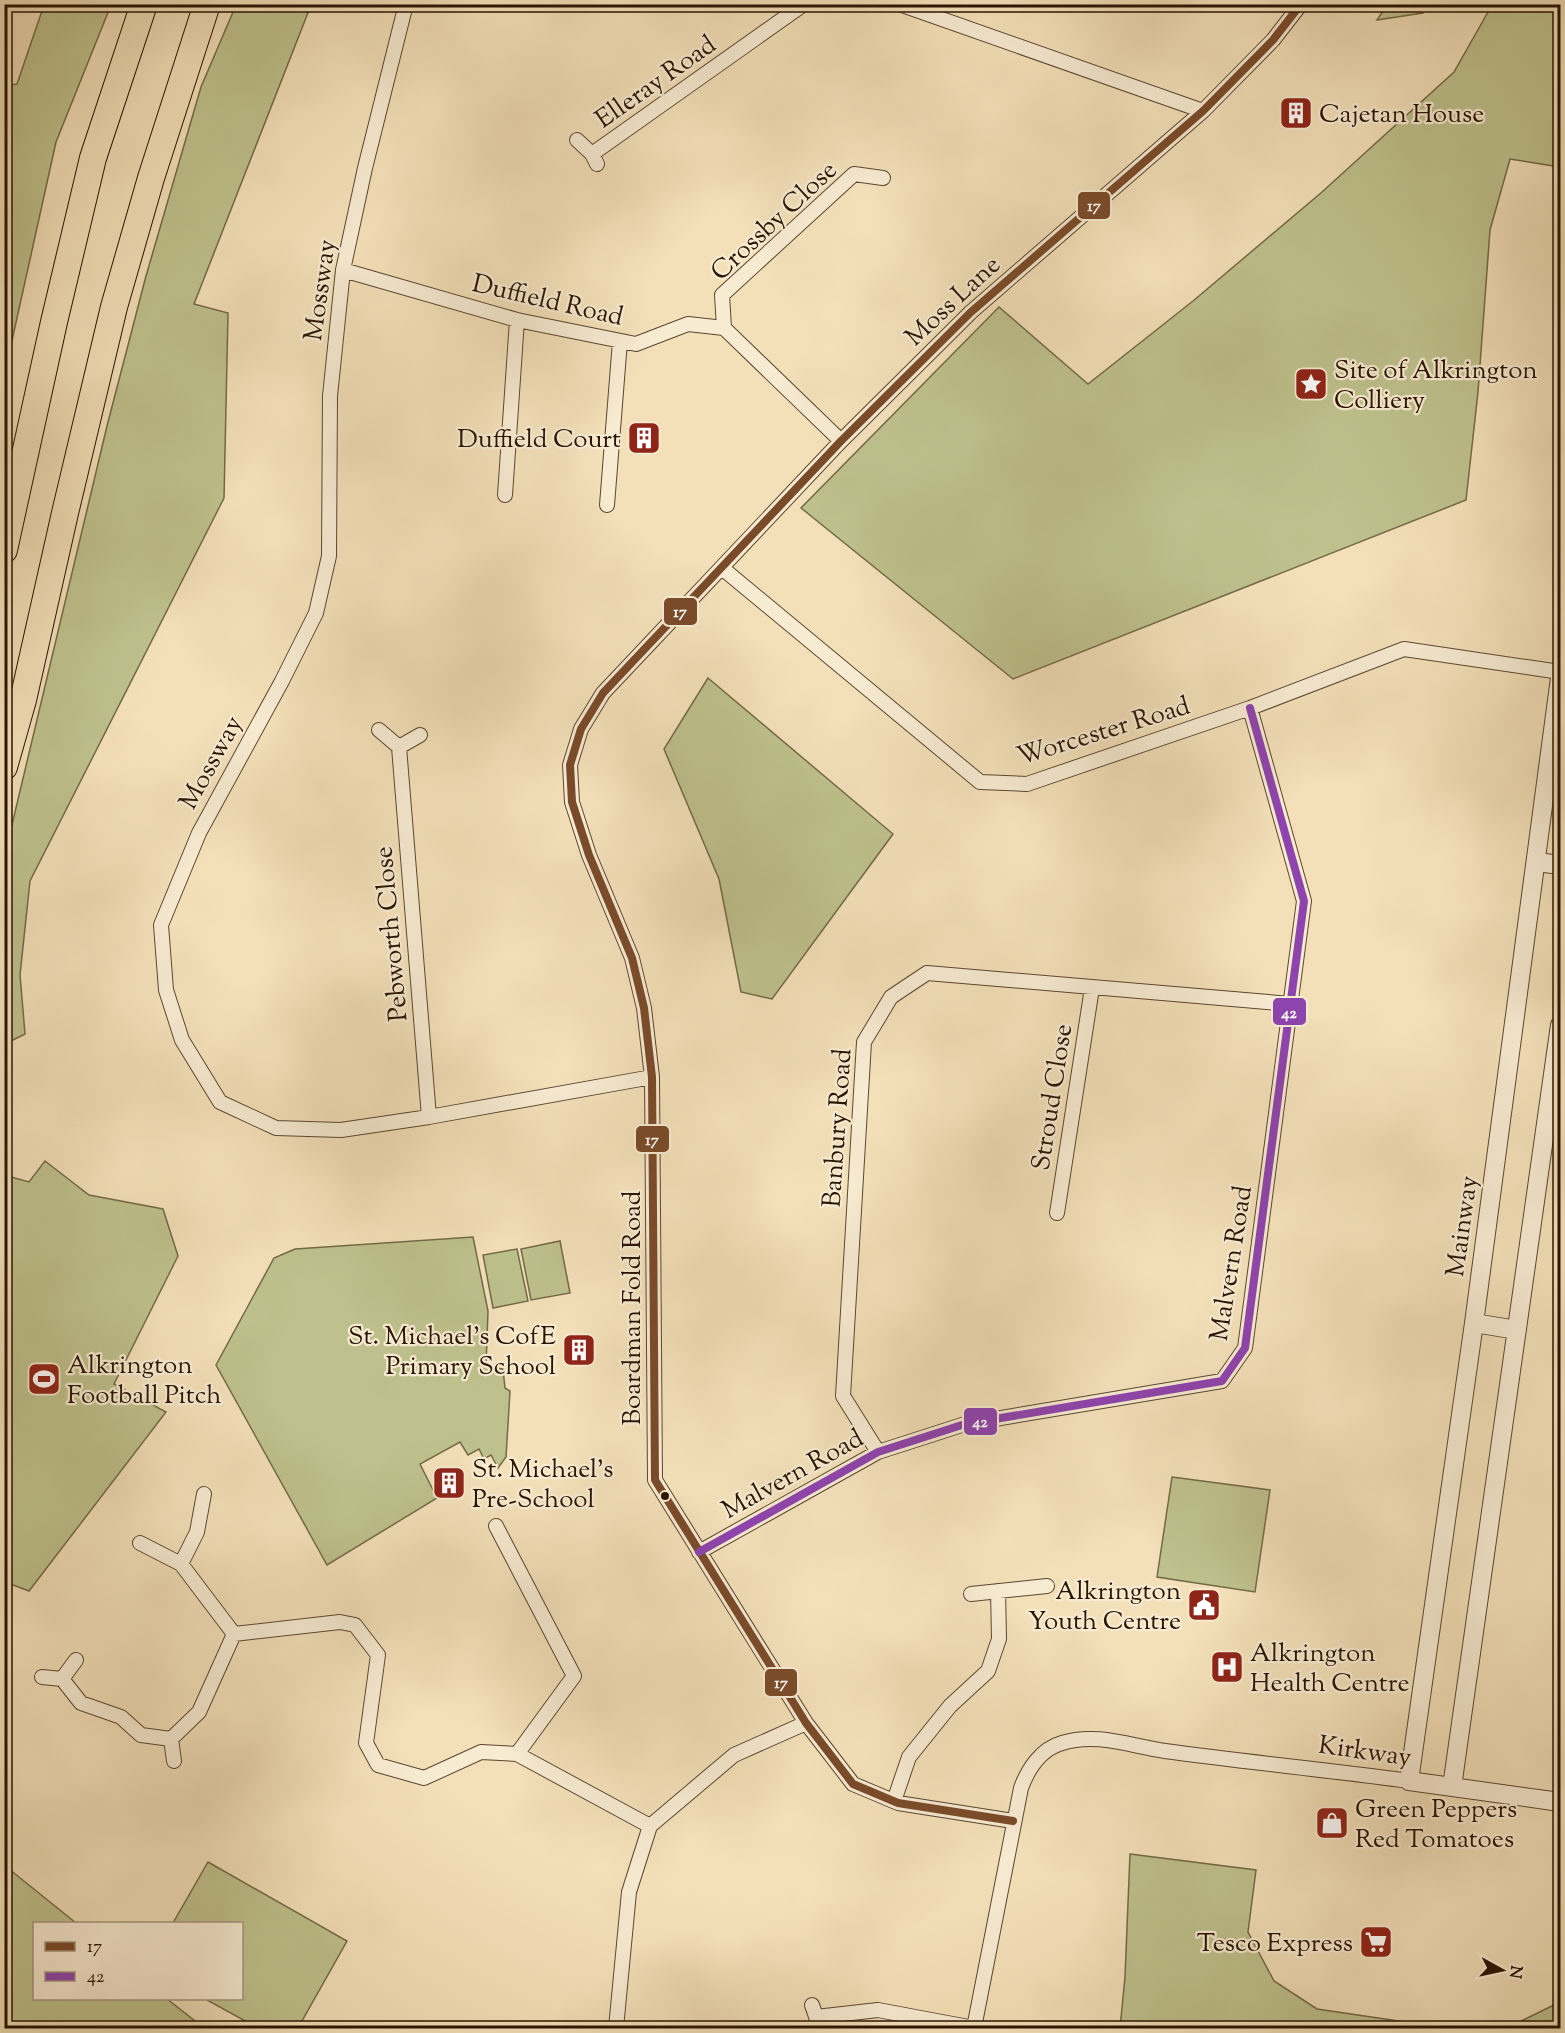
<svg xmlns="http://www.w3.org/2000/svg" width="1565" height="2033" viewBox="0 0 1565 2033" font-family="'Sorts Mill Goudy',serif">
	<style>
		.green { fill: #bec18d; stroke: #746a48; stroke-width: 1.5 }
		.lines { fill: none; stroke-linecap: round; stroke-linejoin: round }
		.minor-casing { stroke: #5c4730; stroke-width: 16 }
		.tertiary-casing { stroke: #5c4730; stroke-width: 20 }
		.motorway-casing { stroke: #2a1402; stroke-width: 28 }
		.minor { stroke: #f7ebd2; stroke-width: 14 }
		.tertiary { stroke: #f7ebd2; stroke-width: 18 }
		.motorway { stroke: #f3e0b9; stroke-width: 26 }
		.bus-1-casing { stroke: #f7ebd2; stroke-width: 12 }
		.bus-2-casing { stroke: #f7ebd2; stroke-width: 12 }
		.bus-1 { stroke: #7a4b2a; stroke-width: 8 }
		.bus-2 { stroke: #8e44ad; stroke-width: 8 }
		.bus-dot { fill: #2a1402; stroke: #f7ebd2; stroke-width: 2 }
		.labels { text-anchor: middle; stroke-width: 4.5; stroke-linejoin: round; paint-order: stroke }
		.street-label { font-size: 26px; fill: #2a1402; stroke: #f7ebd2 }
		.poi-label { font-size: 26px; fill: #2a1402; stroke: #f7ebd2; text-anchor: start }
		.line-badge { stroke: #f7ebd2; stroke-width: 2 }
		.badge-label { font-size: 16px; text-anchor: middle; font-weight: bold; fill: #fff }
	</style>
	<rect width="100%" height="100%" fill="#f3e0b9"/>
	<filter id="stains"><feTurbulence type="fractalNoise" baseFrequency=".00333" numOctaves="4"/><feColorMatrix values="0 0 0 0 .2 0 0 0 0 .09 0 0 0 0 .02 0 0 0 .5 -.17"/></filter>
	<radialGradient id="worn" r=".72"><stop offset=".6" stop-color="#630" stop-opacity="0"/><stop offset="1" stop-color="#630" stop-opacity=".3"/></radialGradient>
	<!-- green -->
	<path class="green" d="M44,5h67l-55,137 -51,230v-286l12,-2z
		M236,5h75l-117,299 34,9 -4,185 -194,383 -10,94 5,59 -20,10v-190l102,-428 39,-150 55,-189z
		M1425,5h1l-3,8 -46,7 8,-12 -5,-3z
		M1492,5h68v162l-50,-8 -20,71 -12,162 -12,108 -453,179 -212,-171 198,-201 89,77 105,-83 129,-109 132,-120z
		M708,678l185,156 -121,165 -31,-7 -22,-113 -55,-130z
		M45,1161l44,34 74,14 15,47 -64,128 52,28 -137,179 -24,-9 -1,-407 25,7z
		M473,1237l15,74 -2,56 17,2 2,19 5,3 -4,66 -8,11 -7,-13 -7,4 -5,-10 -11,6 -8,-13 -40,22 17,34 -110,67 -111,-200 58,-107 21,-9z
		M560,1241l10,52 -39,7 -10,-51z
		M517,1249l11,52 -35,7 -10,-53z
		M1172,1477l98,13 -15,102 -98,-15z
		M1130,1854l126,16 -8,62 26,49 43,28 129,19h-258l-14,-2 -2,2h-52l5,-51z
		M208,1862l139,79 -49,87h-40l-53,-29 37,-1v-74l-69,-1z
		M4,1865l72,58 -42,1v74l133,1 37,29h-199z
		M1560,2002v26h-53z"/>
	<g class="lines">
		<defs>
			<path id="minor" d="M406,4l-41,164 -22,102 -13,126 -1,160 -13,57 -34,68 -83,152 -38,92 5,65 16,50 38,62 56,26 65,2 88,-13 223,-40
				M899,4l304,107
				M577,140l15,14 5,10
				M592,154l212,-150
				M343,270l174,50 119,24 52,-20 36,4 117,113
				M724,328l-2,-33 132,-121 29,4
				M505,495l12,-175
				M607,505l13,-164
				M722,568l258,214 47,2 223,-76 154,-59 156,23
				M379,730l20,17
				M420,735l-21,12 30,370
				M1057,1213l35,-225
				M878,1452l-35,-56 21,-354 27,-45 36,-24 364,31
				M496,1526l78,150 -57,78
				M140,1543l41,21 53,70 106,-12 15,3 23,30 -12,88 12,22 46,13 57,-26 36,2 133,72
				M699,1552l179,-100 87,-28 257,-43 23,-33 59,-447 -54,-193
				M181,1564l16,-32 7,-38
				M971,1594l76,-8
				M42,1677l20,2 14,-19
				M62,1679l19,24 40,14 20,18 30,4 28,-27 35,-78
				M171,1739l3,22
				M894,1801l15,-44 41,-51 38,-35 11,-32 -1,-48
				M1013,1821l-115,-18 -45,-19 -47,-61 -151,-243 -3,-403 -8,-69 -12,-50 -43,-103 -17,-53 -2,-37 11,-36 22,-36 238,-252 130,-129 232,-201 70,-71 28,-36
				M812,2005l8,23
				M816,2017l62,-7 96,18 47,-240c7,-19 20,-39 41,-45 35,-11 68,3 103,8 81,11 163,19 244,30
				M616,2028l13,-136 21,-66 84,-71 72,-32"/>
			<path id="tertiary" d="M1560,678l-86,645 -65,458 151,21
				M1537,862l23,3
				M1474,1323l43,7
				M1452,1787l108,-762"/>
			<path id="motorway" d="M4,550l50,-228 39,-164 51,-154
				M4,767l19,-67 42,-187 49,-206 37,-129 56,-174"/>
		</defs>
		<!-- minor casing -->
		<use href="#minor" class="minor-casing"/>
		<!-- tertiary casing -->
		<use href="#tertiary" class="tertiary-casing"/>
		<!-- motorway casing -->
		<use href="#motorway" class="motorway-casing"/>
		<!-- minor -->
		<use href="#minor" class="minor"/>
		<!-- tertiary -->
		<use href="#tertiary" class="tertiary"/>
		<!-- motorway -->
		<use href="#motorway" class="motorway"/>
		<defs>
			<path id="bus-1" d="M1013,1821l-115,-18 -45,-19 -47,-61 -151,-243 -3,-403 -8,-69 -12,-50 -43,-103 -17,-53 -2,-37 11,-36 22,-36 238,-252 130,-129 232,-201 70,-71 28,-36"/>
			<path id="bus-2" d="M699,1552l179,-100 87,-28 257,-43 23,-33 59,-447 -54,-193"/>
		</defs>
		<!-- bus-1 casing -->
		<use href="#bus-1" class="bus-1-casing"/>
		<!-- bus-2 casing -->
		<use href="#bus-2" class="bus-2-casing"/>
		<!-- bus-1 -->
		<use href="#bus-1" class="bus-1"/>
		<!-- bus-2 -->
		<use href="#bus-2" class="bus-2"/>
	</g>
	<!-- icons -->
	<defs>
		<symbol id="building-square" viewBox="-11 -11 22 22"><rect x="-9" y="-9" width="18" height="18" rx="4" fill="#8f2418" stroke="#f7ebd2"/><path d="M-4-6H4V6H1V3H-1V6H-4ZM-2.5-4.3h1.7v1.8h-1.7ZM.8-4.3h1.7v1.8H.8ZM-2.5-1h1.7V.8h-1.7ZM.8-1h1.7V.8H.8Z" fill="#fff"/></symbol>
		<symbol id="sight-square" viewBox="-11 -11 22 22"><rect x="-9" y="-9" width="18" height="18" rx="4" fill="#8f2418" stroke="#f7ebd2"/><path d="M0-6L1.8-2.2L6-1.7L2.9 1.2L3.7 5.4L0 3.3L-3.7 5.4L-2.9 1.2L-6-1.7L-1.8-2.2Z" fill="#fff"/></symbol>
		<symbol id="stadium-square" viewBox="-11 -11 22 22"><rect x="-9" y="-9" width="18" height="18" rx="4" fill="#8f2418" stroke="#f7ebd2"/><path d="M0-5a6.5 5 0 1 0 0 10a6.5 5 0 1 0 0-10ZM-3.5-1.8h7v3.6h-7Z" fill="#fff"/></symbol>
		<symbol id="civic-square" viewBox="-11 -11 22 22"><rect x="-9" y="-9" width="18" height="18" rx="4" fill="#8f2418" stroke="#f7ebd2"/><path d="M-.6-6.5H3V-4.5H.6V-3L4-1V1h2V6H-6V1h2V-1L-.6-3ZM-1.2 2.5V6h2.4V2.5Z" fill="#fff"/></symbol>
		<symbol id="hospital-square" viewBox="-11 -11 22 22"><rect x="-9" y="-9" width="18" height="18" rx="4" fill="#8f2418" stroke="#f7ebd2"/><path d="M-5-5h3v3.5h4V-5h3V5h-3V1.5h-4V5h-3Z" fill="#fff"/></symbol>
		<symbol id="shop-square" viewBox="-11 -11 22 22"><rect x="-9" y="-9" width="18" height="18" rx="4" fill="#8f2418" stroke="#f7ebd2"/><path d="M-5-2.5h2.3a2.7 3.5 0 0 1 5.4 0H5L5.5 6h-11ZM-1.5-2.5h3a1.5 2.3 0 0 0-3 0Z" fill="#fff"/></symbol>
		<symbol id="supermarket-square" viewBox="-11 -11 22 22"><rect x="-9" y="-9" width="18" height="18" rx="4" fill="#8f2418" stroke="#f7ebd2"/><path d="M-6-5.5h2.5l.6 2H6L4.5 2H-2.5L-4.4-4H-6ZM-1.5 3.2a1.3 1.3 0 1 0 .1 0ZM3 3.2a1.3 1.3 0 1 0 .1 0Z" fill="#fff"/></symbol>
	</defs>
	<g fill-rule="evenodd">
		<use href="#building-square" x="1277" y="94" width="38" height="38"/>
		<use href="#sight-square" x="1292" y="365" width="38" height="38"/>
		<use href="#building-square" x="625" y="419" width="38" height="38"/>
		<use href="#building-square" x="560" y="1331" width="38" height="38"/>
		<use href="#stadium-square" x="25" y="1360" width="38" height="38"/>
		<use href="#building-square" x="430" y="1464" width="38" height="38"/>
		<use href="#civic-square" x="1185" y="1586" width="38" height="38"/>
		<use href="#hospital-square" x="1208" y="1648" width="38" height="38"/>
		<use href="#shop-square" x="1313" y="1804" width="38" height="38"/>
		<use href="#supermarket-square" x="1357" y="1923" width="38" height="38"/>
	</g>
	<!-- markers -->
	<circle class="bus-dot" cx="665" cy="1496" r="5"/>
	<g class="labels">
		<!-- street labels -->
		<g class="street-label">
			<text transform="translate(655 81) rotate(-35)" y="9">Elleray Road</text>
			<text transform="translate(773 220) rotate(-43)" y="9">Crossby Close</text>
			<text transform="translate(319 290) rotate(-82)" y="9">Mossway</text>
			<text transform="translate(548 299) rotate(13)" y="9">Duffield Road</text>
			<text transform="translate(952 300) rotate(-43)" y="9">Moss Lane</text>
			<text transform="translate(1103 730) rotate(-17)" y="9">Worcester Road</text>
			<text transform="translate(210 762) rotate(-61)" y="9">Mossway</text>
			<text transform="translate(390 934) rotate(-95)" y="9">Pebworth Close</text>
			<text transform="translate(1051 1097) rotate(-81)" y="9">Stroud Close</text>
			<text transform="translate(836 1128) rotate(-86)" y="9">Banbury Road</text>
			<text transform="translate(1461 1226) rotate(-82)" y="9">Mainway</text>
			<text transform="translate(1230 1263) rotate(-81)" y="9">Malvern Road</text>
			<text transform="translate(631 1308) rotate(-90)" y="9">Boardman Fold Road</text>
			<text transform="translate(792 1473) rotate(-29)" y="9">Malvern Road</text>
			<text transform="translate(1365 1750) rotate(8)" y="9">Kirkway</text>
		</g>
		<!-- poi labels -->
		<g class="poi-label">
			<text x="1319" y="122">Cajetan House</text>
			<text x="1334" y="378">Site of Alkrington<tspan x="1334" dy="30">Colliery</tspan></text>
			<text x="621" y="447" text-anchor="end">Duffield Court</text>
			<text x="556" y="1344" text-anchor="end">St. Michael's CofE<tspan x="556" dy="30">Primary School</tspan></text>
			<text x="67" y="1373">Alkrington<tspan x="67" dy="30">Football Pitch</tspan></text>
			<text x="472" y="1477">St. Michael's<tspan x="472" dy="30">Pre-School</tspan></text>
			<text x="1181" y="1599" text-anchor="end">Alkrington<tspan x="1181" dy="30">Youth Centre</tspan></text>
			<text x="1250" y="1661">Alkrington<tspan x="1250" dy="30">Health Centre</tspan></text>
			<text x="1355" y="1817">Green Peppers<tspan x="1355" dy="30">Red Tomatoes</tspan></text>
			<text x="1353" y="1951" text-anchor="end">Tesco Express</text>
		</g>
	</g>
	<g class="line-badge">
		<rect x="1077" y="191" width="34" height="29" rx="6" fill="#7a4b2a"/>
		<rect x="663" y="597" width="35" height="29" rx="6" fill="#7a4b2a"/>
		<rect x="1272" y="997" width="35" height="29" rx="6" fill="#8e44ad"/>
		<rect x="635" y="1125" width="35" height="28" rx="6" fill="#7a4b2a"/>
		<rect x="963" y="1407" width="35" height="29" rx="6" fill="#8e44ad"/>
		<rect x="764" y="1668" width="34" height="29" rx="6" fill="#7a4b2a"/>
	</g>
	<g class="badge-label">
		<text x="1094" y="211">17</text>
		<text x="680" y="617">17</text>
		<text x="1289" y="1018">42</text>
		<text x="652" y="1145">17</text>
		<text x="980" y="1427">42</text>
		<text x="781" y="1688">17</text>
	</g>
	<!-- margin -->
	<rect width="1565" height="2033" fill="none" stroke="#f3e0b9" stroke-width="24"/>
	<rect x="6" y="6" width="1553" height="2021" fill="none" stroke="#2a1402" stroke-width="3"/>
	<rect x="12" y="12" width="1541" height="2009" fill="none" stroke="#2a1402" stroke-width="1.5"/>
	<!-- legend -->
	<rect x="33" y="1922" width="210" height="78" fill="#f7ebd2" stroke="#a5957f" stroke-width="1.5"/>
	<rect x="45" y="1942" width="30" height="9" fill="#7a4b2a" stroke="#a5957f" stroke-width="1.5"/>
	<text x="87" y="1952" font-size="18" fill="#2a1402">17</text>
	<rect x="45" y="1972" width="30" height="9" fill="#8e44ad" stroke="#a5957f" stroke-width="1.5"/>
	<text x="87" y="1982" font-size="18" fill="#2a1402">42</text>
	<!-- north arrow -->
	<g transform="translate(1502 1970) rotate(98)" stroke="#f7ebd2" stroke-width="4.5" paint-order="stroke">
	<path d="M0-4.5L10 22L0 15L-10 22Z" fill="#2a1402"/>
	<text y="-9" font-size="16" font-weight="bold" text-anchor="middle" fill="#2a1402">N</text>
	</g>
	<rect width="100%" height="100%" filter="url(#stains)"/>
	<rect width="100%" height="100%" fill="url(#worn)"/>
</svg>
